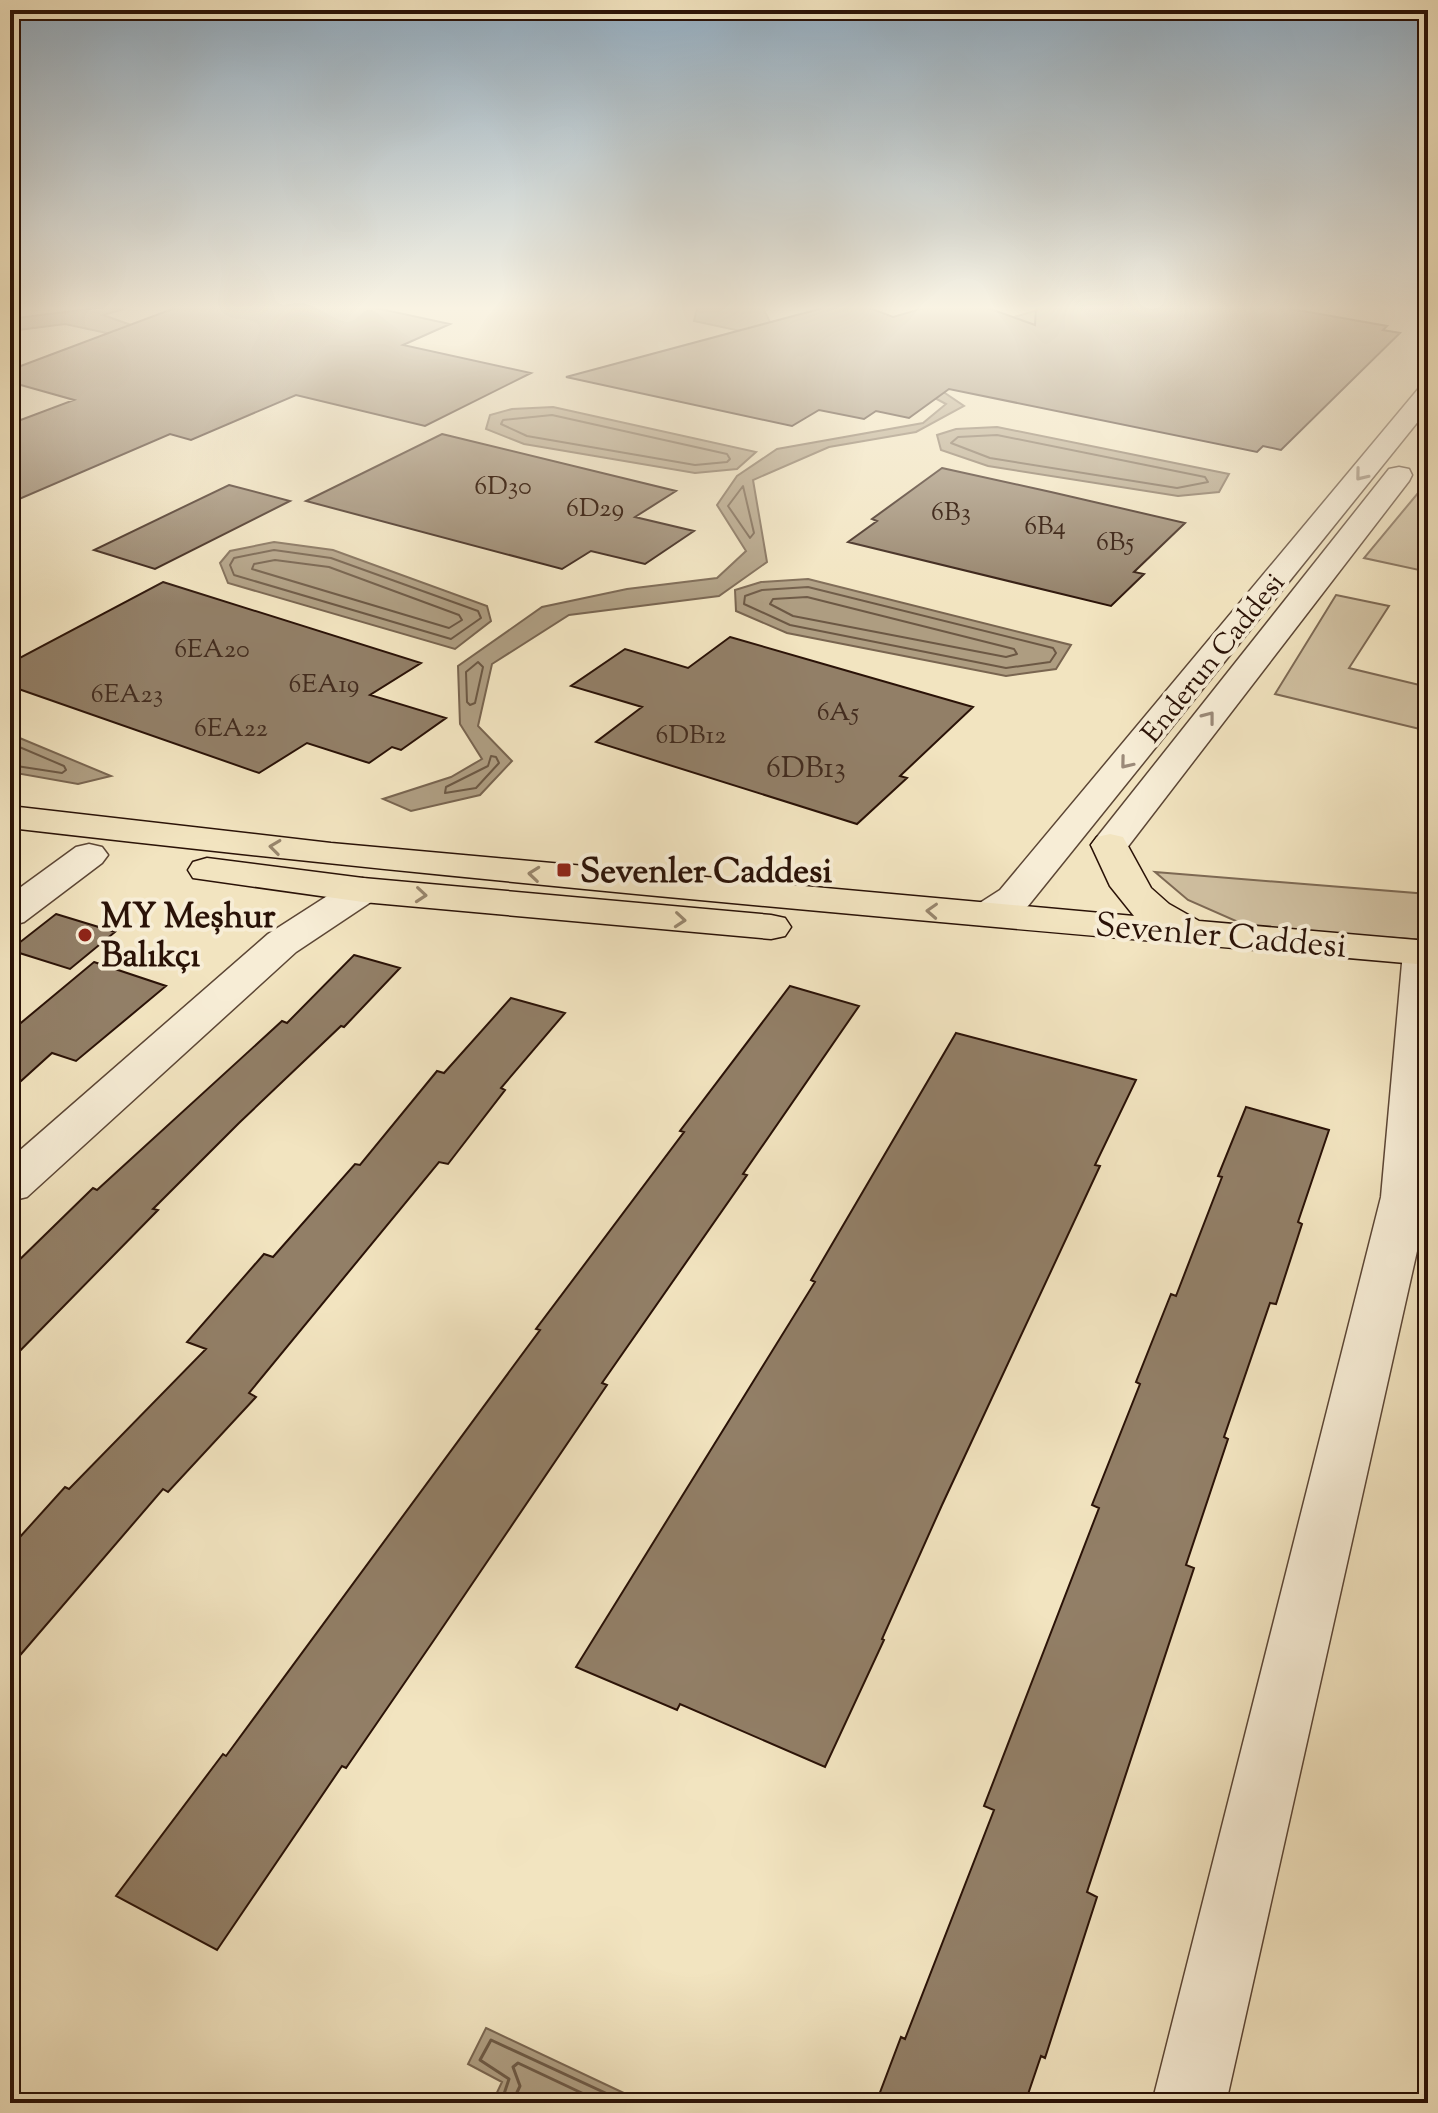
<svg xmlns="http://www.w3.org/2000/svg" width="1438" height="2113" viewBox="0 0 1438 2113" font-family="'Sorts Mill Goudy',serif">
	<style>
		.green { fill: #d0c0a1; stroke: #7d6954; stroke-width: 2 }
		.water { fill: #ae9d81; stroke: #796550; stroke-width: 2 }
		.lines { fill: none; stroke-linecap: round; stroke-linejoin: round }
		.shore-far1 { stroke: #6c5844; stroke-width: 2 }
		.shore { stroke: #6c5844; stroke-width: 3 }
		.building { fill: #927f67; stroke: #2a1207; stroke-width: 2 }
		.minor-casing { stroke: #5c4635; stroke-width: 3 }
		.major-casing { stroke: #2a1207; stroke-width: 3 }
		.minor { fill: #f7edd6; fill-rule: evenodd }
		.major { fill: #f2e4c0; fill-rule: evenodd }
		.oneway { stroke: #9b8a79 }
		.oneway2 { stroke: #98866d }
		.poi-dot { fill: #8f2418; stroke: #f7edd6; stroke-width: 3 }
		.labels { text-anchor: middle; stroke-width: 8; stroke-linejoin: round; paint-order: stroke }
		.far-number-label { font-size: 26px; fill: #442d1f }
		.far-street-label { font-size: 28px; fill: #2a1207; stroke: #f7edd6 }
		.number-label { font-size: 30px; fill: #442d1f }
		.poi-label { font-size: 34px; font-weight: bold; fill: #2a1207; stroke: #f7edd6; text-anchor: start }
		.street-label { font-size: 34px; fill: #2a1207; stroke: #f7edd6 }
	</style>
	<rect width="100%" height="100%" fill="#f2e4c0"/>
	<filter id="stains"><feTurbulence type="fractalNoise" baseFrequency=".0025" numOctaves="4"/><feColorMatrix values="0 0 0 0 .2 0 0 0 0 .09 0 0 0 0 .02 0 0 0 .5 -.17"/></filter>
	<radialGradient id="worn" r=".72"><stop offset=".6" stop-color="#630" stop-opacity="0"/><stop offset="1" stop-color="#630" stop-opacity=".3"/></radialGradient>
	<!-- green -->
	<path class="green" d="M1428,481v77l-9,12 -55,-12z
		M1336,595l53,11 -40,62 79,19v44l-153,-37z
		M1155,872l273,22v46l-174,-11 -66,-29z"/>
	<!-- water -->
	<path class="water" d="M96,308h31l-24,7 62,22 123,35 -223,-48 -55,7v-12z
		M697,308h66l8,16 43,15 108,5 123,-36h35l-49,20 262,49 -12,6 -277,-49 -82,16 -44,3 -76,-9 -108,-23z
		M911,370l53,36 -48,26 -87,15 -76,33 14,82 -48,34 -150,19 -77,49 -14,62 34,35 -32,34 -69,16 -28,-12 68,-22 31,-18 -22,-35 -2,-58 84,-59 85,-18 90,-11 29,-27 -29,-46 20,-29 40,-27 146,-26 23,-19 -41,-22z
		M553,407l203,45 -19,17 -42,4 -171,-29 -38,-15 4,-14 22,-6z
		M997,427l232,47 -10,18 -41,4 -190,-30 -47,-16 -4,-15 19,-6z
		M274,542l59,8 154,56 4,15 -36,28 -227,-66 -8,-20 10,-12z
		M808,579l263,66 -15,24 -50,7 -219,-43 -51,-22 -1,-21 26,-8z
		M10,734l101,42 -33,8 -68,-12z
		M486,2028l159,75h-153l10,-21 -34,-18z"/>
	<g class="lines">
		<!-- shore-far1 -->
		<path class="shore-far1" d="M552,415l175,39 3,5 -3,3 -32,3 -168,-29 -26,-12 2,-4z
			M997,435l208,42 3,5 -31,6 -187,-30 -39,-15 7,-6z
			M743,486l11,47 -4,5 -22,-32z
			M274,550l57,8 147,53 3,7 -30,21 -217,-64 -4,-10 4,-7z
			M275,560l54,7 130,48 3,5 -13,8 -197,-59 2,-5z
			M808,587l245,61 3,5 -6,9 -44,6 -216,-43 -46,-21 1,-8 17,-6z
			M807,597l207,52 3,5 -11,3 -213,-41 -23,-12 3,-5z
			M478,662l5,5 -8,36 -5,2 -3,-3 -1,-30z
			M10,743l54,23 2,4 -4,3 -52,-8
			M491,756l5,1 3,6 -23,25 -31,5 1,-6 42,-21z"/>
		<!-- shore -->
		<path class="shore" d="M501,2103l8,-24 -29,-19 11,-20 136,63
			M512,2103l8,-17 -7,-19 5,-4 85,40"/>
	</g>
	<!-- building -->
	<path class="building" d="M175,308h201l74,16 -47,21 128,28 -106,53 -129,-31 -105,45 -21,-6 -160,69v-79l64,-24 -64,-18v-12z
		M823,308h47l23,9 31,-9h64l47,17 1,-17h250l101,18 -4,4 17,3 -119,117 -18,-4 -6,6 -308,-63 -40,29 -33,-7 -12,8 -45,-9 -27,16 -226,-49z
		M442,434l234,57 -41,26 59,14 -49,33 -54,-13 -29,18 -256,-68z
		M942,468l109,24 134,31 -51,49 10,2 -33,32 -263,-64 29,-21 -5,-2z
		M229,485l61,16 -135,68 -61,-19z
		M163,582l258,81 -51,32 76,23 -45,32 -9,-3 -23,16 -62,-20 -48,30 -249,-87v-23z
		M730,637l97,28 146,42 -73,69 7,2 -50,46 -261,-82 46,-35 -71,-21 54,-37 63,19z
		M56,914l59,18 -45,37 -60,-19z
		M354,955l46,13 -56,59 -3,-1 -102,97 -86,86 5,1 -148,151v-92l83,-81 4,2 185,-169 5,2z
		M94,962l72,24 -90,75 -24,-8 -42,38v-59z
		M790,986l69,20 -116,168 4,1 -145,208 5,2 -173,255 -88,128 -4,-2 -125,184 -101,-54 107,-142 3,2 314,-426 -4,-1 148,-197 -4,-1z
		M511,998l54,15 -64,75 4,2 -57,74 -9,-2 -190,231 7,4 -88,95 -5,-3 -153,178v-119l55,-61 4,2 137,-140 -19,-7 77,-88 9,3 82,-93 5,1 77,-94 7,2z
		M956,1033l180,47 -41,85 5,1 -158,339 -60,134 2,1 -59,127 -145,-63 -3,6 -101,-43 239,-385 -4,-2z
		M1246,1107l83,23 -31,92 4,2 -26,80 -6,-1 -46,134 4,2 -42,126 8,3 -107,324 10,5 -52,161 -4,-2 -16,47h-149l25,-66 4,2 89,-229 -10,-4 115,-298 -7,-3 48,-121 -4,-2 35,-88 5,2 46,-119 -4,-1z"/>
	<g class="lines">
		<defs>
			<path id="minor" d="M1428,386v23l-400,497c-19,12 -31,22 -53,16l-6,-8 6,-8 25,-16 419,-502z
				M1399,467l10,2 3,6 -3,6 -286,372 -13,3 -13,-3 -6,-8 6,-8 292,-368z
				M89,844l13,3 6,8 -6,8 -78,59 -14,4v-31l66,-48z
				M363,878l14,4 6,8 -6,8 -81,54 -269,245 -17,4v-42l258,-225 81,-52z
				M1423,940l5,1v261l-202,901h-74l229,-906 22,-245 6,-9z"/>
			<path id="major" d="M10,806l321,37 803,73 -24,-30 -19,-41 6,-8 13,-3 13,3 28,51 18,16 30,17 229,20v24c-473,-41 -946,-82 -1418,-137z
				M207,858l156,20 408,37 14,3 6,9 -6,9 -14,3 -408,-37 -170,-24 -5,-8 5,-8z"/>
		</defs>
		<!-- minor casing -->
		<use href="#minor" class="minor-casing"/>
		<!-- major casing -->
		<use href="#major" class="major-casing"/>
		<!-- minor -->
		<use href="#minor" class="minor"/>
		<!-- major -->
		<use href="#major" class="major"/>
	</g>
	<!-- one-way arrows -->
	<defs><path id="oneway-chevron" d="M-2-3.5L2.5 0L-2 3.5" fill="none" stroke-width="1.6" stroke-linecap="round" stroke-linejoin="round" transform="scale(2)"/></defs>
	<g class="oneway">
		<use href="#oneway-chevron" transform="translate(1361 475) rotate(129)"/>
		<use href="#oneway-chevron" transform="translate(1209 717) rotate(-52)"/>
		<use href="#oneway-chevron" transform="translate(1126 763) rotate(129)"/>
	</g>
	<g class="oneway2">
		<use href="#oneway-chevron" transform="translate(275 847) rotate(-173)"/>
		<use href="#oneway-chevron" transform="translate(534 874) rotate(-174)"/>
		<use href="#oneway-chevron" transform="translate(421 895) rotate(5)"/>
		<use href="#oneway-chevron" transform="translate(932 911) rotate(-177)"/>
		<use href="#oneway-chevron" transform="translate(680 920) rotate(5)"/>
	</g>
	<!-- sky -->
	<linearGradient id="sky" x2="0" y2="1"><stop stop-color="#91abbf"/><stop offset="0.51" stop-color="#f9f3e3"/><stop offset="1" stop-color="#f9f3e3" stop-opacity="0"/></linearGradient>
	<rect width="1438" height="604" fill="url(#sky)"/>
	<!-- markers -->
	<g class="poi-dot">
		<rect x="556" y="862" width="16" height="16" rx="4"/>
		<circle cx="85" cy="935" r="8"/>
	</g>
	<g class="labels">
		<!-- far-number labels -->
		<g class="far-number-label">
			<text x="503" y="494">6D30</text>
			<text x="595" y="516">6D29</text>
			<text x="951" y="520">6B3</text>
			<text x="1045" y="534">6B4</text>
			<text x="1115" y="550">6B5</text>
			<text x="212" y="657">6EA20</text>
			<text x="324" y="692">6EA19</text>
			<text x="127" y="702">6EA23</text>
			<text x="838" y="720">6A5</text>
			<text x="231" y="736">6EA22</text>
			<text x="691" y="743">6DB12</text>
		</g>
		<!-- far-street labels -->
		<g class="far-street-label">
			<text transform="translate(1212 657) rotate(-51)" y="10">Enderun Caddesi</text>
		</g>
		<!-- number labels -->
		<g class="number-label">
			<text x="806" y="777">6DB13</text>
		</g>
		<!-- poi labels -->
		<g class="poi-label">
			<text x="580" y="882">Sevenler Caddesi</text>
			<text x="101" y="927">MY Meşhur<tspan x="101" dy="39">Balıkçı</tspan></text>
		</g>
		<!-- street labels -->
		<g class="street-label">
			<text transform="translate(1221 934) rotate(5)" y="12">Sevenler Caddesi</text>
		</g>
	</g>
	<!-- margin -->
	<rect width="1438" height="2113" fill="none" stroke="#f2e4c0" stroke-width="40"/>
	<rect x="12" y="12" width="1414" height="2089" fill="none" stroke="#2a1207" stroke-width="4"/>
	<rect x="20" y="20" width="1398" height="2073" fill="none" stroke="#2a1207" stroke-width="2"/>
	<rect width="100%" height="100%" filter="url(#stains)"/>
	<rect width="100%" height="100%" fill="url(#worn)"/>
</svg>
